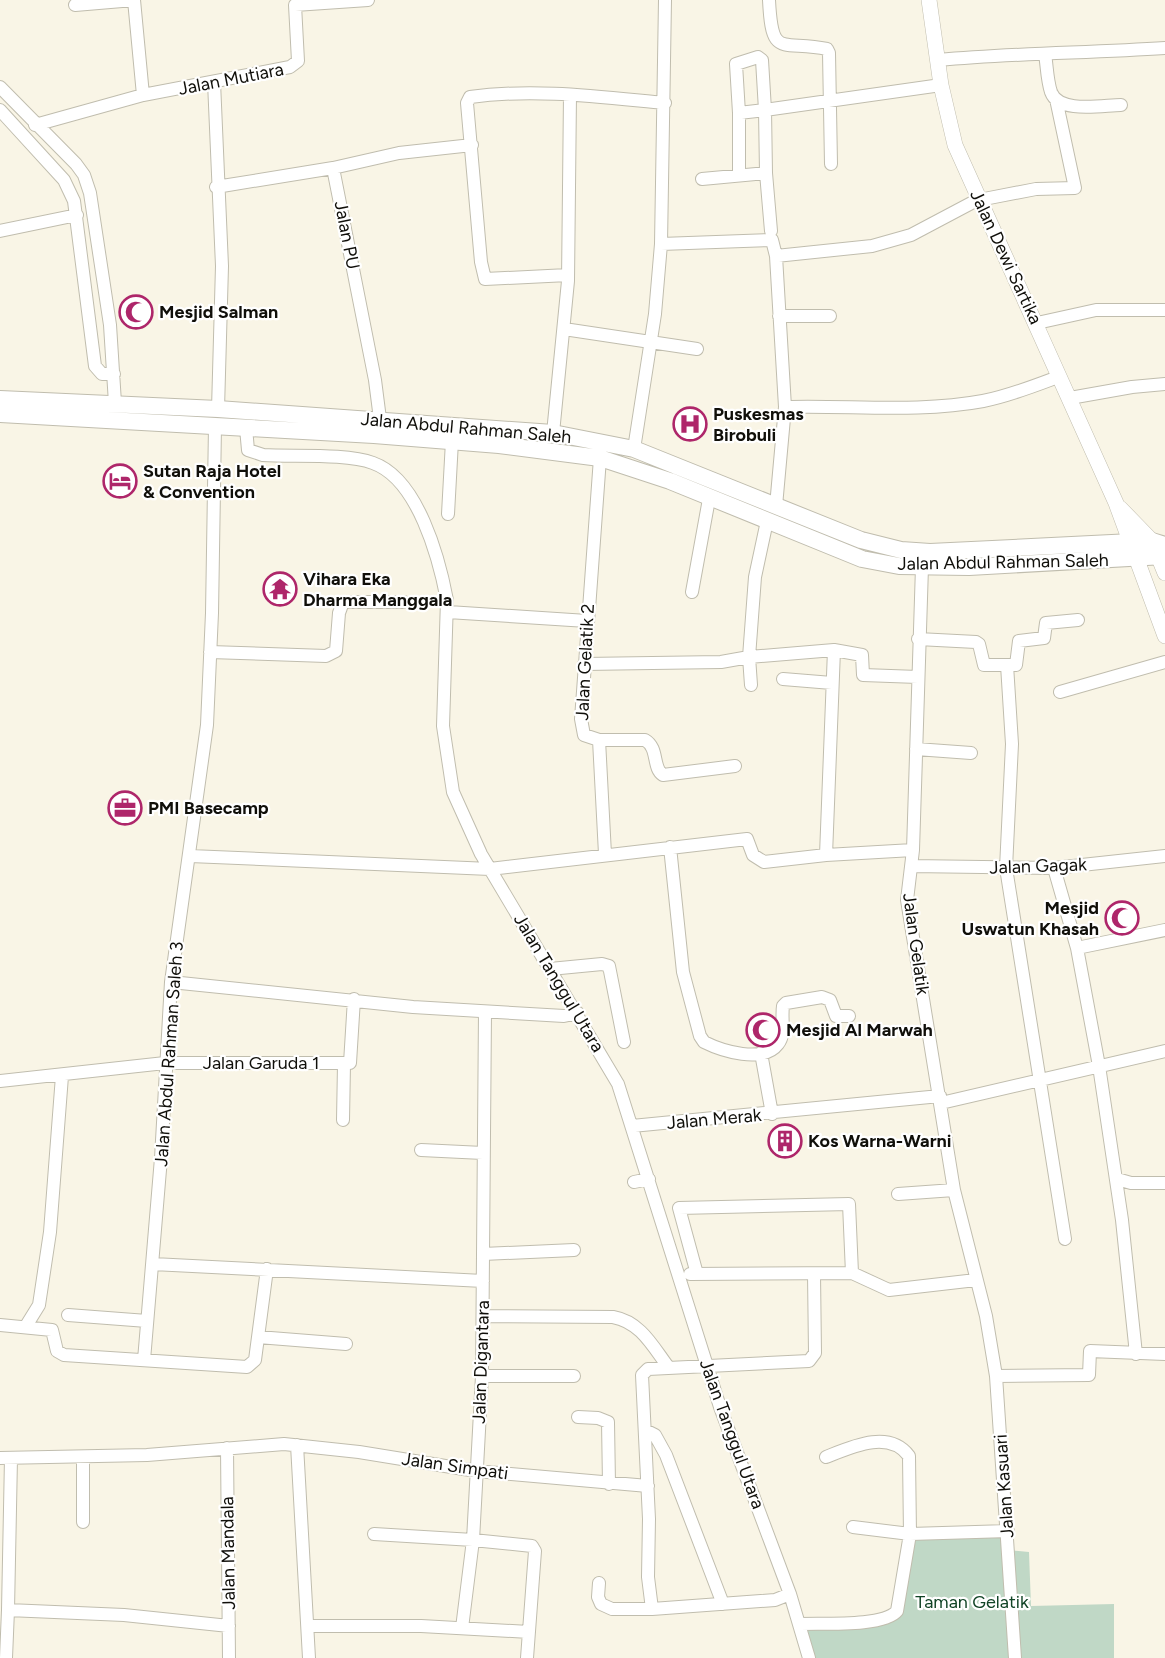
<svg xmlns="http://www.w3.org/2000/svg" width="1165" height="1658" viewBox="0 0 1165 1658" font-family="Figtree,sans-serif">
	<style>
		.green { fill: #c0d8c6 }
		.lines { fill: none; stroke-linecap: round; stroke-linejoin: round }
		.minor-casing { stroke: #c0bdae; stroke-width: 14 }
		.major-casing { stroke: #c0bdae; stroke-width: 16 }
		.highway-casing { stroke: #c0bdae; stroke-width: 18 }
		.minor { stroke: #fff; stroke-width: 12 }
		.major { stroke: #fff; stroke-width: 15 }
		.highway { stroke: #fff; stroke-width: 16 }
		.labels { text-anchor: middle; stroke-width: 4.5; stroke-linejoin: round; paint-order: stroke }
		.street-label { font-size: 18px; fill: #100f0a; stroke: #fff }
		.poi-label { font-size: 18px; font-weight: bold; fill: #100f0a; stroke: #fff; text-anchor: start }
		.park-label { font-size: 18px; fill: #114426; stroke: #fff }
	</style>
	<rect width="100%" height="100%" fill="#f9f5e6"/>
	<!-- green -->
	<path class="green" d="M1007,1532l1,18 21,2 2,54 83,-2v54h-307l-5,-33 97,-12 13,-74z"/>
	<g class="lines">
		<defs>
			<path id="minor" d="M134,0l9,95
				M769,0c3,59 11,40 58,49l2,4 2,111
				M75,5l59,-5
				M1045,54c2,12 2,26 6,38 8,22 52,13 70,13
				M758,57l4,3 3,50 -26,3 -3,-49z
				M939,60c75,-7 151,-7 226,-12
				M214,82l8,184 -4,143
				M0,87l76,77 8,11 6,18 20,132 5,78
				M0,110l64,70 10,21 21,165 7,8h12
				M35,125l108,-30 147,-28 8,-6 -3,-56 73,-5
				M333,168l66,-15 73,-8
				M766,173l5,58
				M739,175v-62
				M702,179l64,-6 -1,-63 176,-25
				M216,187l117,-19 42,212 5,39
				M979,199l-68,36 -39,11 -96,10 9,151c65,-2 134,6 198,-6 26,-5 51,-15 75,-24
				M979,200l57,-11 39,-1 -19,-89
				M0,231l77,-16
				M661,244l111,-4 4,16
				M568,275l-83,4 -4,-17 -14,-159 3,-6c65,-9 131,0 195,6
				M779,316h51
				M1037,323l59,-13h69
				M564,329l133,20
				M1070,398l62,-11 33,-3
				M246,428l2,22 15,5c30,2 83,-2 110,8 45,16 66,95 74,137l-4,126 10,66 28,62 137,230 102,323 70,187 19,64
				M553,433l15,-152 2,-186
				M634,449l21,-135 6,-70 4,-244
				M600,458l-19,261 3,16 15,5 6,114
				M776,506l9,-99
				M448,514l4,-73
				M922,567l-9,283 -6,50 47,290 32,126 10,60 19,282
				M692,592l17,-93
				M448,612l139,9
				M918,639l58,3 3,2 5,21h23l5,79 -6,124 59,371
				M834,650l28,5 1,20 55,2
				M210,652l116,4 10,-5 3,-38 4,-11h61
				M584,664l137,-2 28,-5 6,-80 12,-56
				M1007,665h9l3,-24 25,-3 2,-15 32,-3
				M783,679l49,4
				M751,685l-2,-28 85,-7 -8,205
				M1060,692l105,-30
				M599,740h46c14,8 7,28 18,35l72,-9
				M916,749l55,4
				M670,847l13,125 17,64 4,6c18,9 59,22 74,2 8,-10 3,-25 5,-38l3,-3 36,-6 8,3 6,16h13
				M190,856l300,13 257,-30 6,16 11,7 62,-7 87,-5
				M911,866l143,2 111,-12
				M1054,868l23,80 22,118 23,154 14,134
				M1077,948l88,-18
				M550,969l52,-5 7,2 15,76
				M171,982l242,25 151,9 14,-3
				M485,1012l-3,364 -9,164 59,6 3,5 -8,107
				M761,1053l11,61
				M0,1081l165,-18h185l4,-64
				M941,1103l224,-52
				M343,1120l1,-56
				M632,1126l308,-30
				M421,1150l62,3
				M1117,1179l14,4h34
				M634,1182l15,-3
				M898,1194l56,-4
				M483,1254l91,-4
				M153,1264l330,17
				M690,1274l162,-1 37,17 87,-10
				M697,1274l-18,-66 170,-4 3,69
				M68,1315l79,6
				M483,1316l130,1c28,5 40,30 56,51
				M0,1325l52,5 5,21 7,4 183,12 8,-7 12,-91
				M26,1326l13,-21 11,-73 12,-156
				M258,1337l88,7
				M144,1360l17,-202 10,-176 36,-257 5,-112 3,-187
				M482,1376h92
				M996,1376l93,-1 1,-24 75,3
				M578,1417l20,1 10,4 1,62
				M645,1430l10,5 11,20 57,149
				M297,1445l12,213
				M227,1448l2,210
				M83,1457v65
				M826,1457c25,-10 63,-28 83,-1l1,78 -57,-7
				M0,1458l147,-3 137,-11 75,8 117,19 172,15
				M11,1458l-3,152 116,5 105,11
				M374,1534l99,6 -11,88
				M599,1583l-1,14 3,7 11,5h40
				M790,1594l-15,6 -123,9 -4,-32 1,-58 -7,-144 6,-6 161,-8 6,-8 -1,-79
				M800,1624c22,-1 84,3 97,-13l13,-77 98,-3
				M309,1626h112l108,6
				M6,1658l2,-48"/>
			<path id="major" d="M929,0l12,85 14,60 161,358 49,133
				M1120,508l32,33 13,32"/>
			<path id="highway" d="M0,399l218,10 335,24 81,16 227,91 40,10 29,2 222,-11 13,4
				M0,414l374,21 125,10 101,13 70,23 192,78 37,7 70,1 196,-11"/>
		</defs>
		<!-- minor casing -->
		<use href="#minor" class="minor-casing"/>
		<!-- major casing -->
		<use href="#major" class="major-casing"/>
		<!-- highway casing -->
		<use href="#highway" class="highway-casing"/>
		<!-- minor -->
		<use href="#minor" class="minor"/>
		<!-- major -->
		<use href="#major" class="major"/>
		<!-- highway -->
		<use href="#highway" class="highway"/>
	</g>
	<!-- icons -->
	<defs>
		<symbol id="mosque-ring" viewBox="-11 -11 22 22"><circle r="9.5" fill="#fff" stroke="#ae266a" stroke-width="1.5"/><path d="M3.5-4.9A6 6 0 1 0 3.5 4.9A5 5 0 1 1 3.5-4.9Z" fill="#ae266a"/></symbol>
		<symbol id="hospital-ring" viewBox="-11 -11 22 22"><circle r="9.5" fill="#fff" stroke="#ae266a" stroke-width="1.5"/><path d="M-5-5h3v3.5h4V-5h3V5h-3V1.5h-4V5h-3Z" fill="#ae266a"/></symbol>
		<symbol id="hotel-ring" viewBox="-11 -11 22 22"><circle r="9.5" fill="#fff" stroke="#ae266a" stroke-width="1.5"/><path d="M-6-4.5h1.5V1H6V5H4.5V3h-9V5H-6ZM-4 0a1.8 1.8 0 1 1 3.6 0ZM.5 0V-2.5h3Q6-2.5 6 0Z" fill="#ae266a"/></symbol>
		<symbol id="temple-ring" viewBox="-11 -11 22 22"><circle r="9.5" fill="#fff" stroke="#ae266a" stroke-width="1.5"/><path d="M0-6L5-2H3V0L6.5 2.5H4V6H1.5V3h-3V6H-4V2.5H-6.5L-3 0V-2H-5Z" fill="#ae266a"/></symbol>
		<symbol id="office-ring" viewBox="-11 -11 22 22"><circle r="9.5" fill="#fff" stroke="#ae266a" stroke-width="1.5"/><path d="M-6-3h4V-5.5h4V-3h4V5H-6ZM-1-4.5V-3h2v-1.5ZM-6 0V1H6V0Z" fill="#ae266a"/></symbol>
		<symbol id="building-ring" viewBox="-11 -11 22 22"><circle r="9.5" fill="#fff" stroke="#ae266a" stroke-width="1.5"/><path d="M-4-6H4V6H1V3H-1V6H-4ZM-2.5-4.3h1.7v1.8h-1.7ZM.8-4.3h1.7v1.8H.8ZM-2.5-1h1.7V.8h-1.7ZM.8-1h1.7V.8H.8Z" fill="#ae266a"/></symbol>
	</defs>
	<g fill-rule="evenodd">
		<use href="#mosque-ring" x="117" y="293" width="38" height="38"/>
		<use href="#hospital-ring" x="671" y="405" width="38" height="38"/>
		<use href="#hotel-ring" x="101" y="462" width="38" height="38"/>
		<use href="#temple-ring" x="261" y="570" width="38" height="38"/>
		<use href="#office-ring" x="106" y="789" width="38" height="38"/>
		<use href="#mosque-ring" x="1103" y="899" width="38" height="38"/>
		<use href="#mosque-ring" x="744" y="1011" width="38" height="38"/>
		<use href="#building-ring" x="766" y="1122" width="38" height="38"/>
	</g>
	<g class="labels">
		<!-- street labels -->
		<g class="street-label">
			<text transform="translate(231 79) rotate(-11)" y="6">Jalan Mutiara</text>
			<text transform="translate(347 235) rotate(79)" y="6">Jalan PU</text>
			<text transform="translate(1006 257) rotate(65)" y="6">Jalan Dewi Sartika</text>
			<text transform="translate(466 428) rotate(5)" y="6">Jalan Abdul Rahman Saleh</text>
			<text transform="translate(1003 562) rotate(-1)" y="6">Jalan Abdul Rahman Saleh</text>
			<text transform="translate(585 662) rotate(-87)" y="6">Jalan Gelatik 2</text>
			<text transform="translate(1038 866) rotate(-2)" y="6">Jalan Gagak</text>
			<text transform="translate(916 944) rotate(82)" y="6">Jalan Gelatik</text>
			<text transform="translate(559 983) rotate(59)" y="6">Jalan Tanggul Utara</text>
			<text transform="translate(169 1054) rotate(-86)" y="6">Jalan Abdul Rahman Saleh 3</text>
			<text x="261" y="1069">Jalan Garuda 1</text>
			<text transform="translate(714 1119) rotate(-5)" y="6">Jalan Merak</text>
			<text transform="translate(481 1362) rotate(-88)" y="6">Jalan Digantara</text>
			<text transform="translate(732 1434) rotate(70)" y="6">Jalan Tanggul Utara</text>
			<text transform="translate(455 1466) rotate(8)" y="6">Jalan Simpati</text>
			<text transform="translate(1004 1486) rotate(-94)" y="6">Jalan Kasuari</text>
			<text transform="translate(228 1553) rotate(-91)" y="6">Jalan Mandala</text>
		</g>
		<!-- poi labels -->
		<g class="poi-label">
			<text x="159" y="318">Mesjid Salman</text>
			<text x="713" y="420">Puskesmas<tspan x="713" dy="21">Birobuli</tspan></text>
			<text x="143" y="477">Sutan Raja Hotel<tspan x="143" dy="21">&amp; Convention</tspan></text>
			<text x="303" y="585">Vihara Eka<tspan x="303" dy="21">Dharma Manggala</tspan></text>
			<text x="148" y="814">PMI Basecamp</text>
			<text x="1099" y="914" text-anchor="end">Mesjid<tspan x="1099" dy="21">Uswatun Khasah</tspan></text>
			<text x="786" y="1036">Mesjid Al Marwah</text>
			<text x="808" y="1147">Kos Warna-Warni</text>
		</g>
		<!-- park labels -->
		<g class="park-label">
			<text x="972" y="1608">Taman Gelatik</text>
		</g>
	</g>
</svg>
